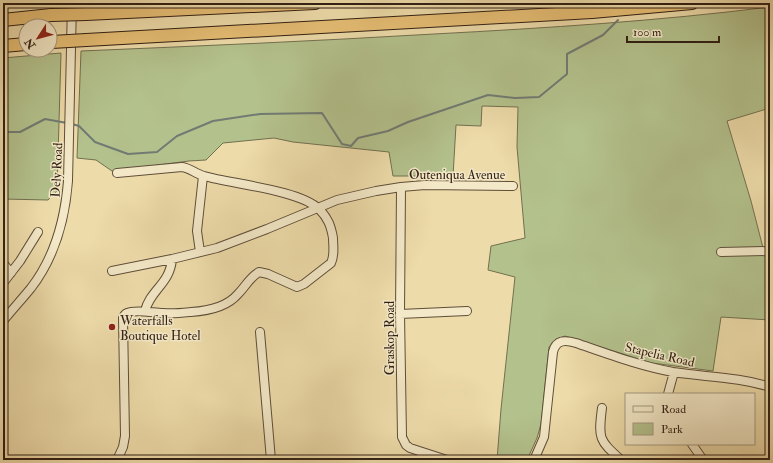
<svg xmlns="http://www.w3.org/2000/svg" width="773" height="463" viewBox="0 0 773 463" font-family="'IM FELL Double Pica',serif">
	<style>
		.green { fill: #b3c18c; stroke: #727050 }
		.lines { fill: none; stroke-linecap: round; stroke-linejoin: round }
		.stream { stroke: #717b73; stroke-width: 2 }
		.minor-casing { stroke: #5f4e39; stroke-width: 10 }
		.highway-casing { stroke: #301f14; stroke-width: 14 }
		.minor { stroke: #f3e8c7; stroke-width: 8 }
		.highway { stroke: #e6be74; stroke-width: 12 }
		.highway-bridge-casing { stroke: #301f14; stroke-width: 14; stroke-linecap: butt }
		.highway-bridge { stroke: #e6be74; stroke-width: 12 }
		.poi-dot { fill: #8f2418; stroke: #f3e8c7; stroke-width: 1.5 }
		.labels { text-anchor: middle; stroke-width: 3; stroke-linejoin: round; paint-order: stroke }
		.street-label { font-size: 13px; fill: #301f14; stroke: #f3e8c7 }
		.poi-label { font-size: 13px; fill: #301f14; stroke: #f3e8c7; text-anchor: start }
	</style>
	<rect width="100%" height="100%" fill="#eddba9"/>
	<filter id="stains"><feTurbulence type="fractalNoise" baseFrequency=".005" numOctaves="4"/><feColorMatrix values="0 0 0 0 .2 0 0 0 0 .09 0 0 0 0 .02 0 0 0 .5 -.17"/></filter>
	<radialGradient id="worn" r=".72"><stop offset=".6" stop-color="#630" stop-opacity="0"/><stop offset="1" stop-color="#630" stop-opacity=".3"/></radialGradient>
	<!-- green -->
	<path class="green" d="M770,7v101l-43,13 24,80 19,74v45l-49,-3 -8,54 -61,-8 -87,-27 -9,3 -7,8 -8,77 -4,14 -10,22h-30l4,-51 14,-132 -27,-7 3,-24 34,-8 -8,-91 1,-40 -36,-1 -1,20 -25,-1 -3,51h-60l-4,-24 -96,-10 -19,-4 -51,5 -17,17 -17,1 -77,10 -16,-11 -19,-2 4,-107c118,-5 236,-10 353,-17 113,-6 224,-13 336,-27z
		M61,53l-4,138 -9,9 -45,-1v-141z"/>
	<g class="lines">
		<!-- stream -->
		<path class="stream" d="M72,124l7,2 16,16 33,12 29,-2 20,-16 36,-15 47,-7 62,-1 20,31 9,2 7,-8 30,-7 20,-9 80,-27 27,3 24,-1 28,-23v-20l36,-19 15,-15
			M3,132h17l25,-13 22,4"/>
		<defs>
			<path id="minor" d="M117,173l65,-6c8,1 14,7 22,9 28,8 95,14 115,33 9,9 12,17 14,29 0,8 2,17 -2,25l-27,21 -7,3 -29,-13 -9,-2c-10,6 -13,14 -21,22 -11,13 -31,17 -47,18 -10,1 -19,2 -28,1 -9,0 -28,-4 -36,0 -3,1 -3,3 -4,5l2,118 -2,11 -6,13
				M401,187l-1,127 2,123 4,8 4,3 37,12
				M200,252l-3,-21 6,-55
				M721,252l49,-1
				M3,263l8,10
				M112,271l60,-12 45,-11 50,-19 70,-29 39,-9 25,-4 24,-2 88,1
				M3,283l17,-22 18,-29
				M145,311c5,-21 25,-27 27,-52
				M400,314l67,-3
				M3,321c9,-11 19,-22 28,-33 24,-31 34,-69 37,-107l4,-178
				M260,332l11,128
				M668,394l6,-22
				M602,408c-4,31 -3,32 19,52
				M692,444l11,16
				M534,460l10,-23 9,-85c3,-13 13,-12 23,-9 32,11 64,23 97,29 32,5 66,5 97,15"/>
			<path id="highway" d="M86,14l229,-11
				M3,20l48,-5
				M86,40l506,-28 100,-9
				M3,46l23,-2"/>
		</defs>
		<!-- minor casing -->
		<use href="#minor" class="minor-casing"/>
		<!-- highway casing -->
		<use href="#highway" class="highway-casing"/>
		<!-- minor -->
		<use href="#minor" class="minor"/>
		<!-- highway -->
		<use href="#highway" class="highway"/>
		<defs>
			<path id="highway-bridge" d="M51,15l35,-1
				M52,42l34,-2"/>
		</defs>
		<!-- highway-bridge casing -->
		<use href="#highway-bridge" class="highway-bridge-casing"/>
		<!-- highway-bridge -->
		<use href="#highway-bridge" class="highway-bridge"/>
	</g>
	<!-- markers -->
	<circle class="poi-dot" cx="112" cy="327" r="4"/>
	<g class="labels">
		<!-- street labels -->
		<g class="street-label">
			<text transform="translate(56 170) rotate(-87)" y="5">Dely Road</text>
			<text x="457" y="179">Outeniqua Avenue</text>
			<text transform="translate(389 338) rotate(-90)" y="5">Graskop Road</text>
			<text transform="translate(660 354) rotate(13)" y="5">Stapelia Road</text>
		</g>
		<!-- poi labels -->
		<g class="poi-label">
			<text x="120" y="325">Waterfalls<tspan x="120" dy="15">Boutique Hotel</tspan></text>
		</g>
	</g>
	<!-- margin -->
	<rect width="773" height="463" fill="none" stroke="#eddba9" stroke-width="16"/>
	<rect x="4" y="4" width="765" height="455" fill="none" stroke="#301f14" stroke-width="2"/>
	<rect x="8" y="8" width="757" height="447" fill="none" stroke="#301f14"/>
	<!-- legend -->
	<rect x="625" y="393" width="130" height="52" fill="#f3e8c7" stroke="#a5987f"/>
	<rect x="633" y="406" width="20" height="6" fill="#f3e8c7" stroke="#a5987f"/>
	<text x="661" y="413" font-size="12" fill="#301f14">Road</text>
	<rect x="633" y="423" width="20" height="12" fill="#b3c18c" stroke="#a5987f"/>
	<text x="661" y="433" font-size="12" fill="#301f14">Park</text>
	<!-- north arrow -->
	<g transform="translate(38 38) rotate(234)"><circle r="19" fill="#f3e8c7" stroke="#a5987f"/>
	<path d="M0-3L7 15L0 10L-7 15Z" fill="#8f2418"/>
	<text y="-6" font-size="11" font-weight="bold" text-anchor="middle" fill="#301f14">N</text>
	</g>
	<!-- scale -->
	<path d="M627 36v6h92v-6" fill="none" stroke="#301f14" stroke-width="2"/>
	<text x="633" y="36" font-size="12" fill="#301f14" stroke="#f3e8c7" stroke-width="3" paint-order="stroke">100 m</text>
	<rect width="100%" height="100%" filter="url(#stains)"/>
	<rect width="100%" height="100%" fill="url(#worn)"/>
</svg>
